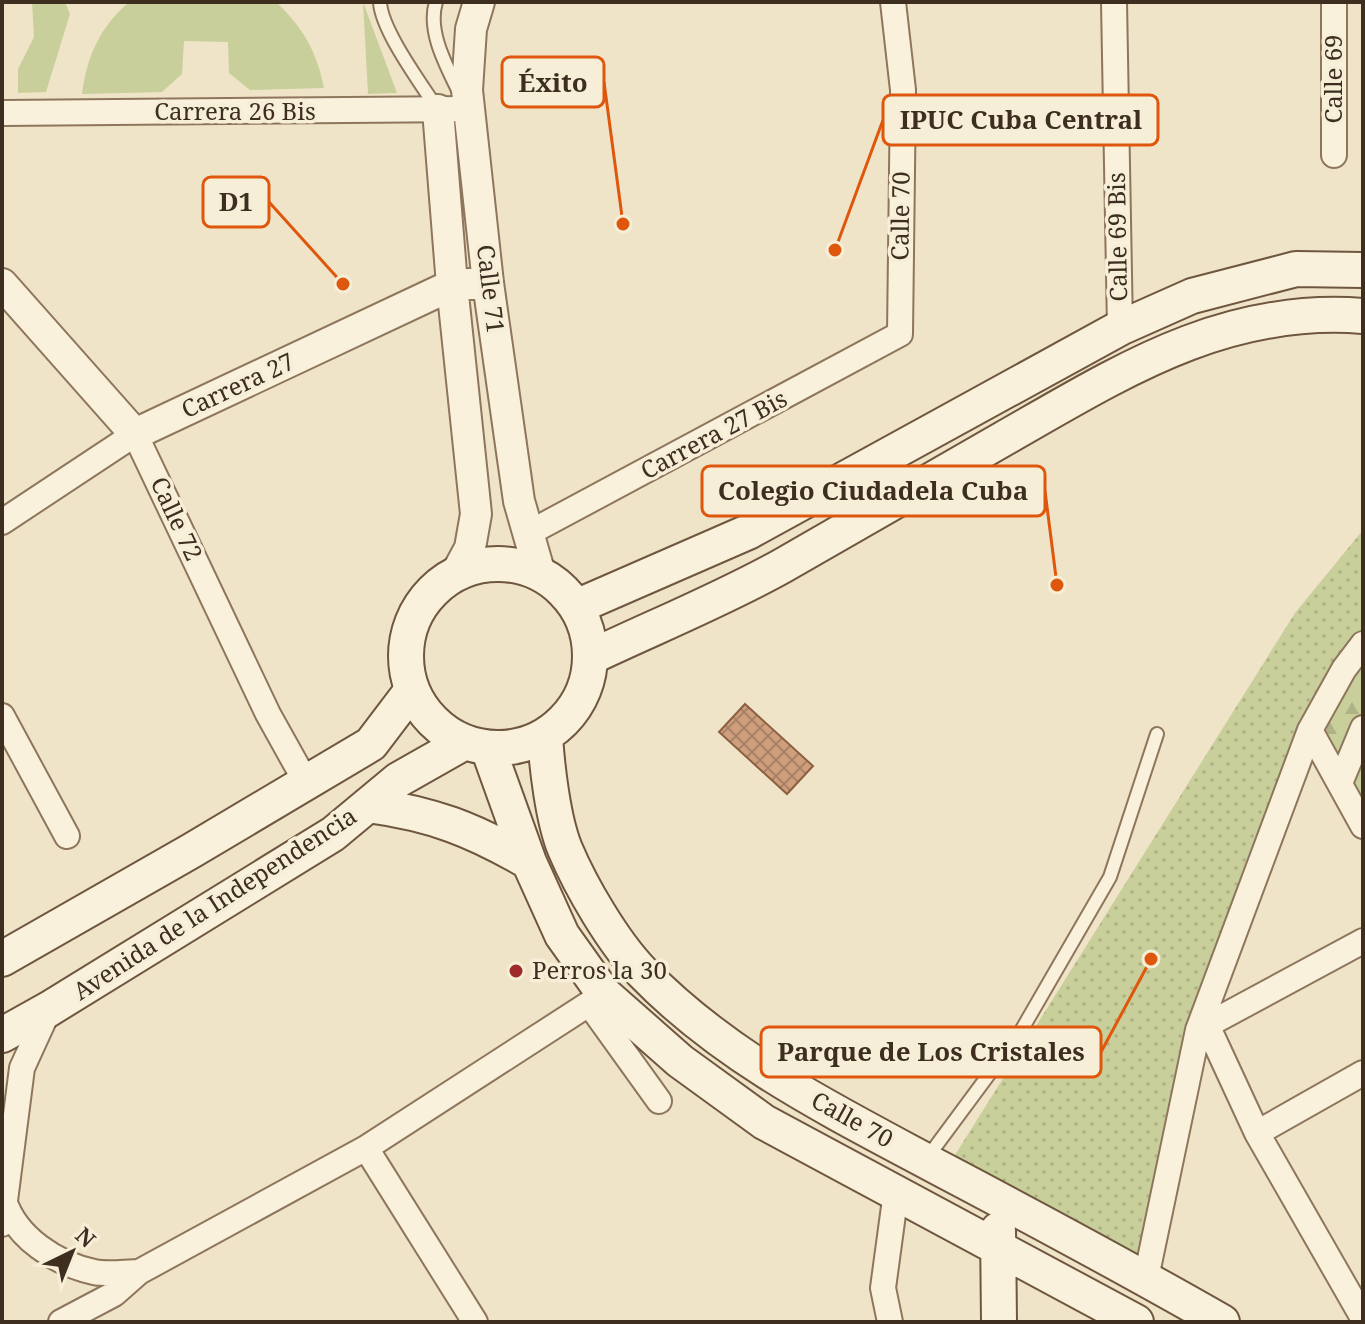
<svg xmlns="http://www.w3.org/2000/svg" width="1365" height="1324" viewBox="0 0 1365 1324" font-family="'Noto Serif',serif">
	<style>
		.grass { fill: #c9cf9b }
		.forest { fill: url(#forest-firs) }
		.park { fill: url(#park-dots) }
		.building { fill: url(#building-cross-hatch); stroke: #8d5f41; stroke-width: 2 }
		.lines { fill: none; stroke-linecap: round; stroke-linejoin: round }
		.service-casing { stroke: #8d765c; stroke-width: 16 }
		.minor-casing { stroke: #8d765c; stroke-width: 28 }
		.tertiary-casing { stroke: #8d765c; stroke-width: 34 }
		.secondary-casing { stroke: #6f573f; stroke-width: 38 }
		.service { stroke: #faf1dc; stroke-width: 12 }
		.minor { stroke: #faf1dc; stroke-width: 24 }
		.tertiary { stroke: #faf1dc; stroke-width: 30 }
		.secondary { stroke: #faf1dc; stroke-width: 34 }
		.poi-dot { fill: #9e2a2b; stroke: #f7eed8; stroke-width: 3 }
		.labels { text-anchor: middle; stroke-width: 7; stroke-linejoin: round; paint-order: stroke }
		.street-label { font-size: 24px; fill: #3d2e20; stroke: #f7eed8 }
		.poi-label { font-size: 24px; fill: #3d2e20; stroke: #f7eed8; text-anchor: start }
		.leader { fill: none; stroke: #df570d; stroke-width: 3 }
		.callout-dot { fill: #df570d; stroke: #f7eed8; stroke-width: 3 }
		.callout { fill: #f7eed8; stroke: #df570d; stroke-width: 3 }
		.callout-label { font-size: 26px; text-anchor: middle; font-weight: bold; fill: #3d2e20 }
	</style>
	<defs>
		<pattern id="forest-firs" width="22" height="20" patternUnits="userSpaceOnUse" patternTransform="scale(2)"><rect width="22" height="20" fill="#c9cf9b"/><path d="M5 1l3.5 6h-7zM16 11l3.5 6h-7z" fill="#aeb285"/></pattern>
		<pattern id="park-dots" width="8" height="8" patternUnits="userSpaceOnUse" patternTransform="scale(2)"><rect width="8" height="8" fill="#c9cf9b"/><path d="M2 2h.1M6 6h.1" fill="none" stroke="#aeb285" stroke-width="1.8" stroke-linecap="round"/></pattern>
		<pattern id="building-cross-hatch" width="8" height="8" patternUnits="userSpaceOnUse" patternTransform="scale(2)"><rect width="8" height="8" fill="#cf9f7d"/><path d="M0 0l8 8M0 8l8-8" fill="none" stroke="#a98266"/></pattern>
	</defs>
	<rect width="100%" height="100%" fill="#f0e4c8"/>
	<!-- grass -->
	<path class="grass" d="M32,2h33l5,12 -24,78 -28,1v-24l16,-32z
		M129,2h147c27,25 41,50 48,86l-74,2 -21,-17 -1,-31 -44,-1 -2,33 -20,18 -80,2c5,-38 18,-67 47,-92z
		M363,2l34,91 -29,1z"/>
	<!-- forest -->
	<path class="forest" d="M1363,646v154l-37,-70 33,-81z"/>
	<!-- park -->
	<path class="park" d="M1363,530v114l-19,25 -146,361 -52,248 -201,-107 350,-558z"/>
	<!-- building -->
	<path class="building" d="M745,704l68,62 -26,28 -68,-62z"/>
	<g class="lines">
		<defs>
			<path id="service" d="M380,2c1,28 42,83 58,108
				M436,2c-9,29 10,63 22,88
				M927,1158l94,-127 89,-154 47,-143"/>
			<path id="minor" d="M1114,2l6,326
				M2,113l467,-4
				M1334,155v-153
				M2,522l133,-88 133,280 39,70
				M527,534l373,-200 3,-244 -10,-88
				M2,716l65,120
				M1310,730l53,96
				M1340,783l23,-55
				M590,1005l69,96
				M1207,1025l50,108 106,185
				M1198,1030l165,-89
				M1257,1133l106,-60
				M366,1148l109,174
				M4,1200c12,38 53,64 90,72 14,3 31,0 45,0
				M2,1224l20,-156 27,-59
				M1146,1278l52,-248 112,-300 34,-61 19,-25
				M61,1322l53,-28 25,-22 227,-124 238,-154
				M890,1322l-7,-34 13,-96"/>
			<path id="tertiary" d="M479,2l-8,27 -4,61 21,193 31,218 21,73
				M438,110l14,175 24,229 -6,34 -14,26
				M2,284l133,150 317,-149 36,-2"/>
			<path id="secondary" d="M406 656a92 92 0 1 1 184 0a92 92 0 1 1-184 0Z
				M576,607l172,-75 372,-204 72,-32 104,-27 67,1
				M591,657c63,-30 130,-57 191,-91 74,-42 147,-85 221,-127 116,-66 220,-134 360,-123
				M545,736c2,31 8,84 20,113 16,38 48,93 77,123 85,88 197,142 303,199 93,49 186,99 277,151
				M488,748l41,114 33,73 42,59 76,67 84,61 372,200
				M368,805c65,9 104,24 161,57
				M2,959l189,-108 180,-107 41,-54
				M2,1035l47,-26 284,-175 65,-54 67,-38
				M998,1230l1,92"/>
		</defs>
		<!-- service casing -->
		<use href="#service" class="service-casing"/>
		<!-- minor casing -->
		<use href="#minor" class="minor-casing"/>
		<!-- tertiary casing -->
		<use href="#tertiary" class="tertiary-casing"/>
		<!-- secondary casing -->
		<use href="#secondary" class="secondary-casing"/>
		<!-- service -->
		<use href="#service" class="service"/>
		<!-- minor -->
		<use href="#minor" class="minor"/>
		<!-- tertiary -->
		<use href="#tertiary" class="tertiary"/>
		<!-- secondary -->
		<use href="#secondary" class="secondary"/>
	</g>
	<!-- markers -->
	<circle class="poi-dot" cx="516" cy="971" r="8"/>
	<g class="labels">
		<!-- street labels -->
		<g class="street-label">
			<text transform="translate(1334 79) rotate(-90)" y="8">Calle 69</text>
			<text x="235" y="120">Carrera 26 Bis</text>
			<text transform="translate(901 216) rotate(-89)" y="8">Calle 70</text>
			<text transform="translate(1118 237) rotate(-91)" y="8">Calle 69 Bis</text>
			<text transform="translate(490 289) rotate(83)" y="8">Calle 71</text>
			<text transform="translate(238 386) rotate(-25)" y="8">Carrera 27</text>
			<text transform="translate(714 435) rotate(-28)" y="8">Carrera 27 Bis</text>
			<text transform="translate(176 519) rotate(65)" y="8">Calle 72</text>
			<text transform="translate(215 904) rotate(-33)" y="8">Avenida de la Independencia</text>
			<text transform="translate(852 1120) rotate(29)" y="8">Calle 70</text>
		</g>
		<!-- poi labels -->
		<g class="poi-label">
			<text x="532" y="979">Perros la 30</text>
		</g>
	</g>
	<!-- callouts -->
	<path class="leader" d="M623 224L604 82M835 250L883 120M343 284L269 202M1057 585L1045 491M1151 959L1101 1052"/>
	<g class="callout-dot">
		<circle cx="623" cy="224" r="8"/>
		<circle cx="835" cy="250" r="8"/>
		<circle cx="343" cy="284" r="8"/>
		<circle cx="1057" cy="585" r="8"/>
		<circle cx="1151" cy="959" r="8"/>
	</g>
	<g class="callout">
		<rect x="502" y="57" width="102" height="50" rx="8"/>
		<rect x="883" y="95" width="275" height="50" rx="8"/>
		<rect x="203" y="177" width="66" height="50" rx="8"/>
		<rect x="702" y="466" width="343" height="50" rx="8"/>
		<rect x="761" y="1027" width="340" height="50" rx="8"/>
	</g>
	<g class="callout-label">
		<text x="553" y="92">Éxito</text>
		<text x="1021" y="129">IPUC Cuba Central</text>
		<text x="236" y="211">D1</text>
		<text x="873" y="500">Colegio Ciudadela Cuba</text>
		<text x="931" y="1061">Parque de Los Cristales</text>
	</g>
	<!-- border -->
	<rect width="1365" height="1324" fill="none" stroke="#3d2e20" stroke-width="8"/>
	<!-- north arrow -->
	<g transform="translate(72 1252) rotate(43)" stroke="#f7eed8" stroke-width="6" paint-order="stroke">
	<path d="M0-6L14 30L0 20L-14 30Z" fill="#3d2e20"/>
	<text y="-12" font-size="22" font-weight="bold" text-anchor="middle" fill="#3d2e20">N</text>
	</g>
</svg>
